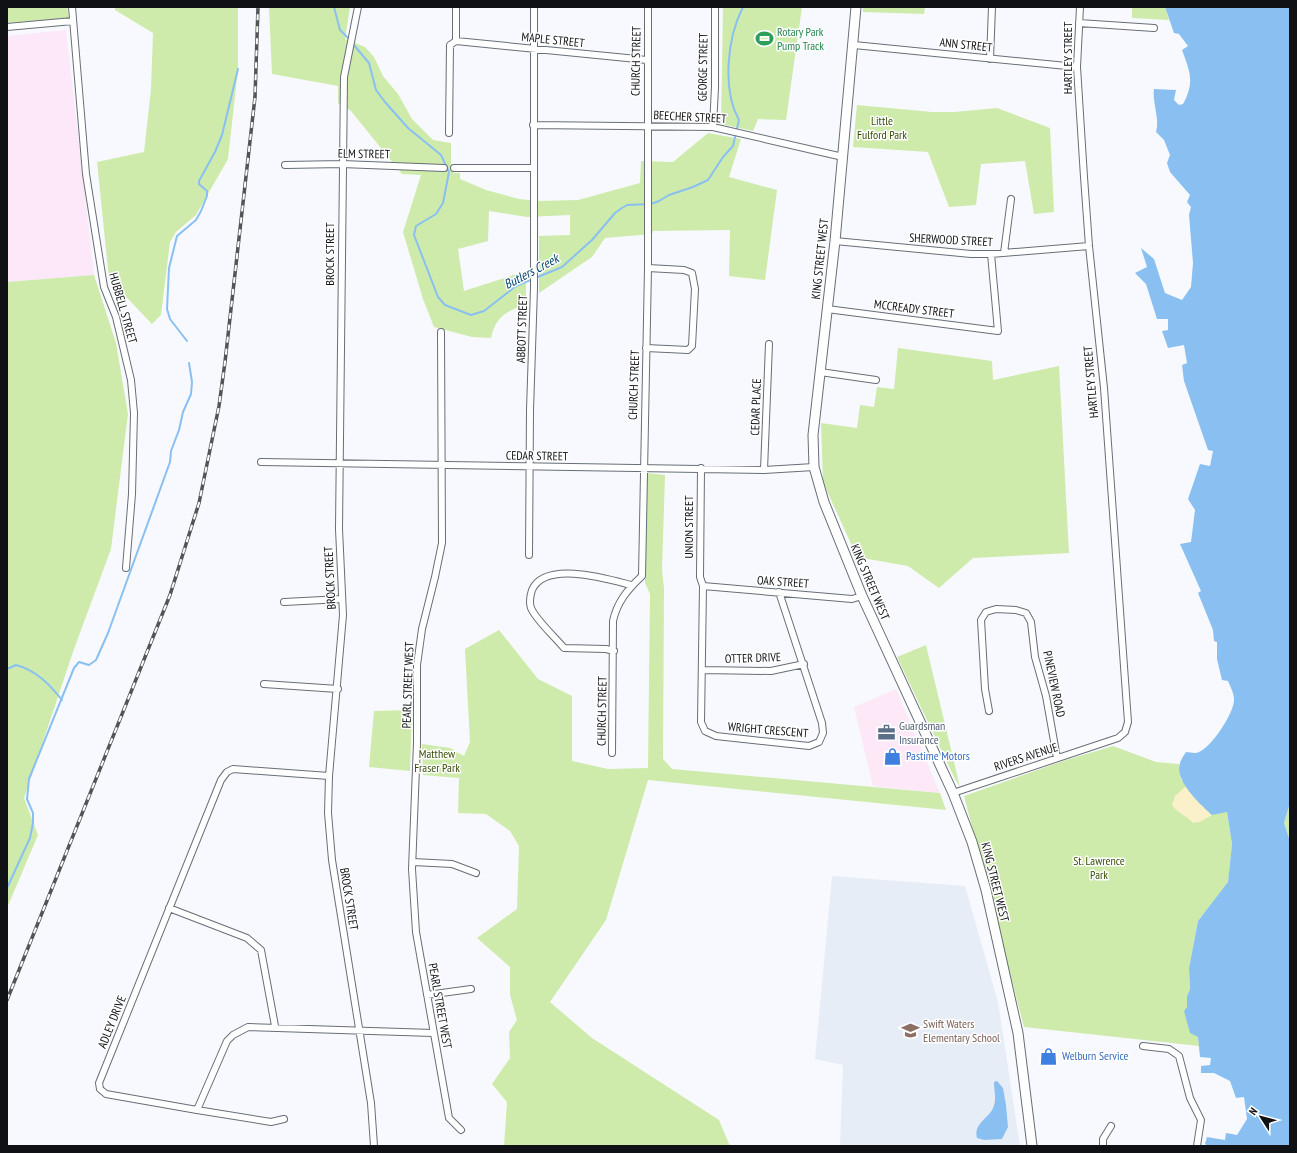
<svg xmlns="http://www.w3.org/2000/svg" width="1297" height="1153" viewBox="0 0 1297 1153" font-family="'PT Sans Narrow',sans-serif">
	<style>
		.commercial { fill: #fde8f8 }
		.industrial { fill: #fce8f8 }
		.built { fill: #e7edf7 }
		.green { fill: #ceebab }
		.sand { fill: #faf0ca }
		.water { fill: #8ac0f1 }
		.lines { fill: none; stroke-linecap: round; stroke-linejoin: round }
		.stream { stroke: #8ac0f1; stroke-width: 2 }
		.street-casing { stroke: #686e77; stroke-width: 8 }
		.primary-casing { stroke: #686e77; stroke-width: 11 }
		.street { stroke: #fff; stroke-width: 6 }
		.primary { stroke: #fff; stroke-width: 9 }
		.rail-casing { stroke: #525457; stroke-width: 3.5 }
		.rail { stroke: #fff; stroke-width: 2; stroke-dasharray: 6; stroke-linecap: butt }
		.labels { text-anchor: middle; stroke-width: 3; stroke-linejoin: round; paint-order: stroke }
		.leisure-label { font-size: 12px; fill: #27864d; stroke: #fff; text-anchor: start }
		.street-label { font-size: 12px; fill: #0f1114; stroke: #fff }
		.park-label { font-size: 12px; fill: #364e08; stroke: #fff }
		.service-label { font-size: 12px; fill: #4e5e75; stroke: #fff; text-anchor: start }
		.shop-label { font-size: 12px; fill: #366cbe; stroke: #fff; text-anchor: start }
		.education-label { font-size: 12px; fill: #785e54; stroke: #fff; text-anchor: start }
		.water-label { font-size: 13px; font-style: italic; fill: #014471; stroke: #fff }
	</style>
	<rect width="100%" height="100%" fill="#f7f9fe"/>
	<!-- commercial -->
	<path class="commercial" d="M896,689l44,104 -67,-7 -19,-79z"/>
	<!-- industrial -->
	<path class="industrial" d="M66,30l28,245 -87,7v-246z"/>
	<!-- built -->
	<path class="built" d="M832,876l133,10 33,116 22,144h-180l3,-81 -28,-6z"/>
	<!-- green -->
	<path class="green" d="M7,7h60l2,11 -62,5z
		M115,7h123v62l-10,90 -32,56 -20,17 -6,10 -9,73 -9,9 -43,-45 -12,-117 47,-10 7,-63 2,-56 -38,-23z
		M269,7h81l-5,32 20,8 9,10 9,19 15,18 14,25 21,21 18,3v21l3,9h6v6l26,11 33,9 20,2 39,-1 62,-17 1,-22 32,1 35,-29 33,6 -12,38 48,13 -12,90 -36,-4 1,-46 -77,1 -1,3 -47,4 -13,19 -53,36v-57l31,-1v-20l-43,2 -38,-6 -1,30 -30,8 6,42 62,-20v33c-20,8 -30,12 -35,34l-19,-1 -38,-10 -11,-28 -20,-67 18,-57 -19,-1 -51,-63 -13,-8v-17l-66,-12z
		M723,7h79l-16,113 -28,-1 -5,12 -32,-7z
		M863,7h62l-1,7 -61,-2z
		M1132,7h33l4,13 -37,-2z
		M857,105l75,7h22l43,-4 53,20 4,84 -20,2 -9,-53 -44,3 -5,41 -27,2 -21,-55 -75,-5z
		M94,275l22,68 12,71 -17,135 -37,100 -50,149 14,37 -31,73v-626z
		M898,348l94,13 1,19 66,-14 10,187 -96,5 -34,30 -31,-22 -51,-9 -34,-75 -2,-59 36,5 3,-23 14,2 3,-20 17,2z
		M647,473l18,2 -3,95 2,18 -1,171 9,10 268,24 6,17 -298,-30 -42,140 -56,82 42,36 127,82 11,26h-226l3,-44 -15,-18 18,-26 -1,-26 8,-12 -7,-25v-28l-33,-29 40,-29 2,-63 -9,-15 -24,-17 -28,-1 1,-35 -36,-3 -1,-31 28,4 14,8 6,-14 -5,-93 34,-19 39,49 34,17v65l36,8 40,-1 2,-174 -5,-11z
		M926,645l34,142 -5,-8 -58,-122z
		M412,710l-2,61 -41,-4 5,-56z
		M1113,746l43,16 23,2 2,16 46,32 5,32 -4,39 -30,38 -9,47 1,21 -3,7v11l11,30 1,9 -175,-19 -60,-231 99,-35z
		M1290,803v38l-6,-18z"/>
	<!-- sand -->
	<path class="sand" d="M1186,786l10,14 16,15 -12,7 -7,1c-7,-8 -15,-9 -21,-18l3,-9z"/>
	<!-- water -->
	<path class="water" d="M1165,7h125v796l-6,20 6,18v305h-82l-3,-2 2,-7 18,3 1,-7 11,2 10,-16 -3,-22 -8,1 -6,-17 -16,-8h-13v-7l9,-1 1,-7 -11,-1 -2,-20 -8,-4 -6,-22 3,-4v-11l3,-7 -1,-21 9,-47 30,-39 4,-38 -5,-32 -15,3c-12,-11 -38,-34 -32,-52 1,-4 4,-8 6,-11 4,0 9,2 13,0 12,-4 36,-40 35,-53 0,-6 -4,-13 -6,-18l-6,-1 -5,-21v-17l-3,-1 -1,-11 -15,-37 3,-2 -21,-47 11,-2 4,-32 -7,-11 12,-35 10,2 3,-15 -5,-1 -24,-69 -2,-16 5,-2 -3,-18 -16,3 -6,-17 6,-1v-11h-11l-11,-35 -11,-11 12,-6 -6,-19 13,11 11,34 17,7 9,-13 2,-24 -4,-48 2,-8 -4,-5 3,-7 -20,-23 -3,-9 3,-8 -6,-15 -8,-8c4,-14 -4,-29 -2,-43l22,1 -2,10 5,5 4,-1c12,-22 7,-32 -1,-54l6,-4 -9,-12 -5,-1z
		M997,1081l6,7 3,17 2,22 -6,12 -18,1 -7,-2c-4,-14 12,-20 16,-30 4,-8 1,-17 1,-26z"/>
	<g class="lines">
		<!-- stream -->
		<path class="stream" d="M334,7l6,23 9,9
			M353,44l16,19 7,27 9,12 23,26 33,27 8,17 -6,31 -7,11 -20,12 -2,9 24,62 7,8 26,10 13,-4 32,-25 46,-19 30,-27 23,-27 7,-5 5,-3 24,-1 8,-3 10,-6 24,-8 15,-7 15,-23 10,-11 6,-26c-17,-30 -12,-82 4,-113
			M187,341l-17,-22 -3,-10 2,-41 8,-32 19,-16 5,-9 6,-15v-5l-8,-7v-3l16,-29 7,-17 16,-66
			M7,669l9,-4c20,5 34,20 46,35
			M7,888l23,-50 3,-15v-10l-6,-14 2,-20 45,-111 5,-6 10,3 7,-5 12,-27 62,-171 1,-11 8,-21 4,-18 8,-18 1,-12 -3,-19"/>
		<defs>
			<path id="street" d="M72,7l14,167 18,113 12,30 15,63 3,33 -2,81 -6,74
				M358,7l-14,70 -5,452 4,86 -14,161 -1,37 4,47 39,243 3,43
				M456,7v34
				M1079,23l75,5
				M7,27l66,-6
				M456,41l191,19
				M854,45l223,22
				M990,59l2,-52
				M533,125l180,2 130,30
				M713,127l2,-40v-80
				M449,133l1,-88 6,-4
				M285,165l57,-1 102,4
				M454,168h79
				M835,241l136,13h20l98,-8
				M1004,253l7,-54
				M827,309l171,22 -7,-77
				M441,332l1,211 -7,34 -13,52 -5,36v78l-5,126 4,63 33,186 12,12
				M646,348l42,2 4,-4 3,-57 -3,-16 -8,-3 -36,-2
				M820,372l56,8
				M261,462l503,8 50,-3
				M701,468l-1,109 3,9 -2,136 4,9 11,5 93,10 10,-4 4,-9 -1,-10 -43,-131
				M764,470l5,-126
				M529,555l1,-145 4,-122v-281
				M703,586l149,13 10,-3
				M284,602l58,-3
				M614,651l-8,-2 -42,-1c-9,-11 -28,-28 -33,-40 -2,-6 -1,-12 1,-18 13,-30 76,-11 99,-5
				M702,670l69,1 33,-7
				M264,684l74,5
				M989,711l-4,-22 -4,-69 5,-8 10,-3 20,1 10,3 5,9 4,35 11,39 11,62
				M612,753l1,-132c4,-19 15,-32 29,-45l6,-308v-261
				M329,776l-96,-7 -6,3 -6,8 -122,303 1,6 6,5 91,16 30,-69 6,-6 15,-8 185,6
				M953,793l165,-55 7,-6 3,-10 -24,-334 -15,-142 -5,-69 -7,-110 3,-60
				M413,862l39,2 24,9
				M169,908l78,30 14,12 14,76
				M427,995l44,-6
				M1143,1046l26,3 10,7 11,42 11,22 -4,26
				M197,1110l74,12 13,-3
				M1103,1146v-7l8,-13"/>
			<path id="primary" d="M856,7l-21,234 -22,194 1,32 10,35 38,94 91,197 19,49 14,48 32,143 14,113"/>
		</defs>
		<!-- street casing -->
		<use href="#street" class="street-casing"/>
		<!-- primary casing -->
		<use href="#primary" class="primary-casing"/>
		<!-- street -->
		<use href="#street" class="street"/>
		<!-- primary -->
		<use href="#primary" class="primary"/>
		<defs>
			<path id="rail" d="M7,1000l163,-405 29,-92 20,-97 6,-44 30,-265 3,-90"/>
		</defs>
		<!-- rail casing -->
		<use href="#rail" class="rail-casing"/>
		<!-- rail -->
		<use href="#rail" class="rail"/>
	</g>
	<!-- icons -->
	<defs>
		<symbol id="stadium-bare" viewBox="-9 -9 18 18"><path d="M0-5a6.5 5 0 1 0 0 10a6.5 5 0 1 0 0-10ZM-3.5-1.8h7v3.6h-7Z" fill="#2e9e5b" stroke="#fff" stroke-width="2.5" paint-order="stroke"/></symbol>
		<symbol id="office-bare" viewBox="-9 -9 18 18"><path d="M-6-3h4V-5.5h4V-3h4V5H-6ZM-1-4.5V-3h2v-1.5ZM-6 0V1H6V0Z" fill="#5c6f8a" stroke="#fff" stroke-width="2.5" paint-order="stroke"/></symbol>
		<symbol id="shop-bare" viewBox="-9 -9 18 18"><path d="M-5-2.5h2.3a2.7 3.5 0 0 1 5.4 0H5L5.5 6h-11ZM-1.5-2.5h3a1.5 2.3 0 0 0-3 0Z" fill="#3f7fe0" stroke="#fff" stroke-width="2.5" paint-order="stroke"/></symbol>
		<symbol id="school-bare" viewBox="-9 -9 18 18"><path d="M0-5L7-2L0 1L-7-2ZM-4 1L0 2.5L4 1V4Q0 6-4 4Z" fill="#8d6e63" stroke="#fff" stroke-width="2.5" paint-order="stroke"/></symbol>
	</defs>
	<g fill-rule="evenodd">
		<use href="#stadium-bare" x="752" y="26" width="25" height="25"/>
		<use href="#office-bare" x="874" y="720" width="25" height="25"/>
		<use href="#shop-bare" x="880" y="744" width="25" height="25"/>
		<use href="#school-bare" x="898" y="1018" width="25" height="25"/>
		<use href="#shop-bare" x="1036" y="1044" width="25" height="25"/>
	</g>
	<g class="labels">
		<!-- leisure labels -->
		<g class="leisure-label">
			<text x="777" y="36">Rotary Park<tspan x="777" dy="14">Pump Track</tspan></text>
		</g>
		<!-- street labels -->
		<g class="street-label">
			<text transform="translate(553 40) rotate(6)" y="4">MAPLE STREET</text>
			<text transform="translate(966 45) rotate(6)" y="4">ANN STREET</text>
			<text transform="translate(1068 58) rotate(-90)" y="4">HARTLEY STREET</text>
			<text transform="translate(636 61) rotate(-89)" y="4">CHURCH STREET</text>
			<text transform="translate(703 67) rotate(-89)" y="4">GEORGE STREET</text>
			<text transform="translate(690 117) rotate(3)" y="4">BEECHER STREET</text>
			<text transform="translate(364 154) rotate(1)" y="4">ELM STREET</text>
			<text transform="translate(951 240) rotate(3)" y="4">SHERWOOD STREET</text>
			<text transform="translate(330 254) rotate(-90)" y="4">BROCK STREET</text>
			<text transform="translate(820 259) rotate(-84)" y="4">KING STREET WEST</text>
			<text transform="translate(123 308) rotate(74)" y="4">HUBBELL STREET</text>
			<text transform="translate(914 309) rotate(7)" y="4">MCCREADY STREET</text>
			<text transform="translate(522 329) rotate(-88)" y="4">ABBOTT STREET</text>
			<text transform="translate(1091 382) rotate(-95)" y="4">HARTLEY STREET</text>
			<text transform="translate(634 385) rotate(-88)" y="4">CHURCH STREET</text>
			<text transform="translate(756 407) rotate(-88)" y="4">CEDAR PLACE</text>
			<text transform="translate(537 456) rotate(1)" y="4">CEDAR STREET</text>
			<text transform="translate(689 527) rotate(-90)" y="4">UNION STREET</text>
			<text transform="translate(330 578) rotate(-93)" y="4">BROCK STREET</text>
			<text transform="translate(783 582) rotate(4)" y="4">OAK STREET</text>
			<text transform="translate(870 582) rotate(67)" y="4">KING STREET WEST</text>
			<text transform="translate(753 658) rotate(-2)" y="4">OTTER DRIVE</text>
			<text transform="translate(1054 684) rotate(78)" y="4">PINEVIEW ROAD</text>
			<text transform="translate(408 685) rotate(-88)" y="4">PEARL STREET WEST</text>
			<text transform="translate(602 711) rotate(-89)" y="4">CHURCH STREET</text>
			<text transform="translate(768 730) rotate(5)" y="4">WRIGHT CRESCENT</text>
			<text transform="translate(1026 757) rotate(-18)" y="4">RIVERS AVENUE</text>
			<text transform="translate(995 882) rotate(76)" y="4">KING STREET WEST</text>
			<text transform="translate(349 899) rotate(81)" y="4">BROCK STREET</text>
			<text transform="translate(440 1006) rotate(80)" y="4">PEARL STREET WEST</text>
			<text transform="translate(112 1022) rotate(-68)" y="4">ADLEY DRIVE</text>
		</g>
		<!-- park labels -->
		<g class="park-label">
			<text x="882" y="125">Little<tspan x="882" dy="14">Fulford Park</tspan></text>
			<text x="437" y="758">Matthew<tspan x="437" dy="14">Fraser Park</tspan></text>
			<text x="1099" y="865">St. Lawrence<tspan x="1099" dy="14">Park</tspan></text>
		</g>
		<!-- service labels -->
		<g class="service-label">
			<text x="899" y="730">Guardsman<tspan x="899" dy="14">Insurance</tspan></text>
		</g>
		<!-- shop labels -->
		<g class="shop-label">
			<text x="906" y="760">Pastime Motors</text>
			<text x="1062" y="1060">Welburn Service</text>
		</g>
		<!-- education labels -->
		<g class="education-label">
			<text x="923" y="1028">Swift Waters<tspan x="923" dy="14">Elementary School</tspan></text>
		</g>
		<!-- water labels -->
		<g class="water-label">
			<text transform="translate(531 271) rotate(-28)" y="5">Butlers Creek</text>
		</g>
	</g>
	<!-- border -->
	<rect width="1297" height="1153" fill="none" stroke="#0f1114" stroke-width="16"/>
	<!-- north arrow -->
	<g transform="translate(1261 1117) rotate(306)" stroke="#ffffff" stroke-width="3" paint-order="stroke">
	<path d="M0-3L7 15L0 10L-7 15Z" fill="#0f1114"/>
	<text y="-6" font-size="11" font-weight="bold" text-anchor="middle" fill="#0f1114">N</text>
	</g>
</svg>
